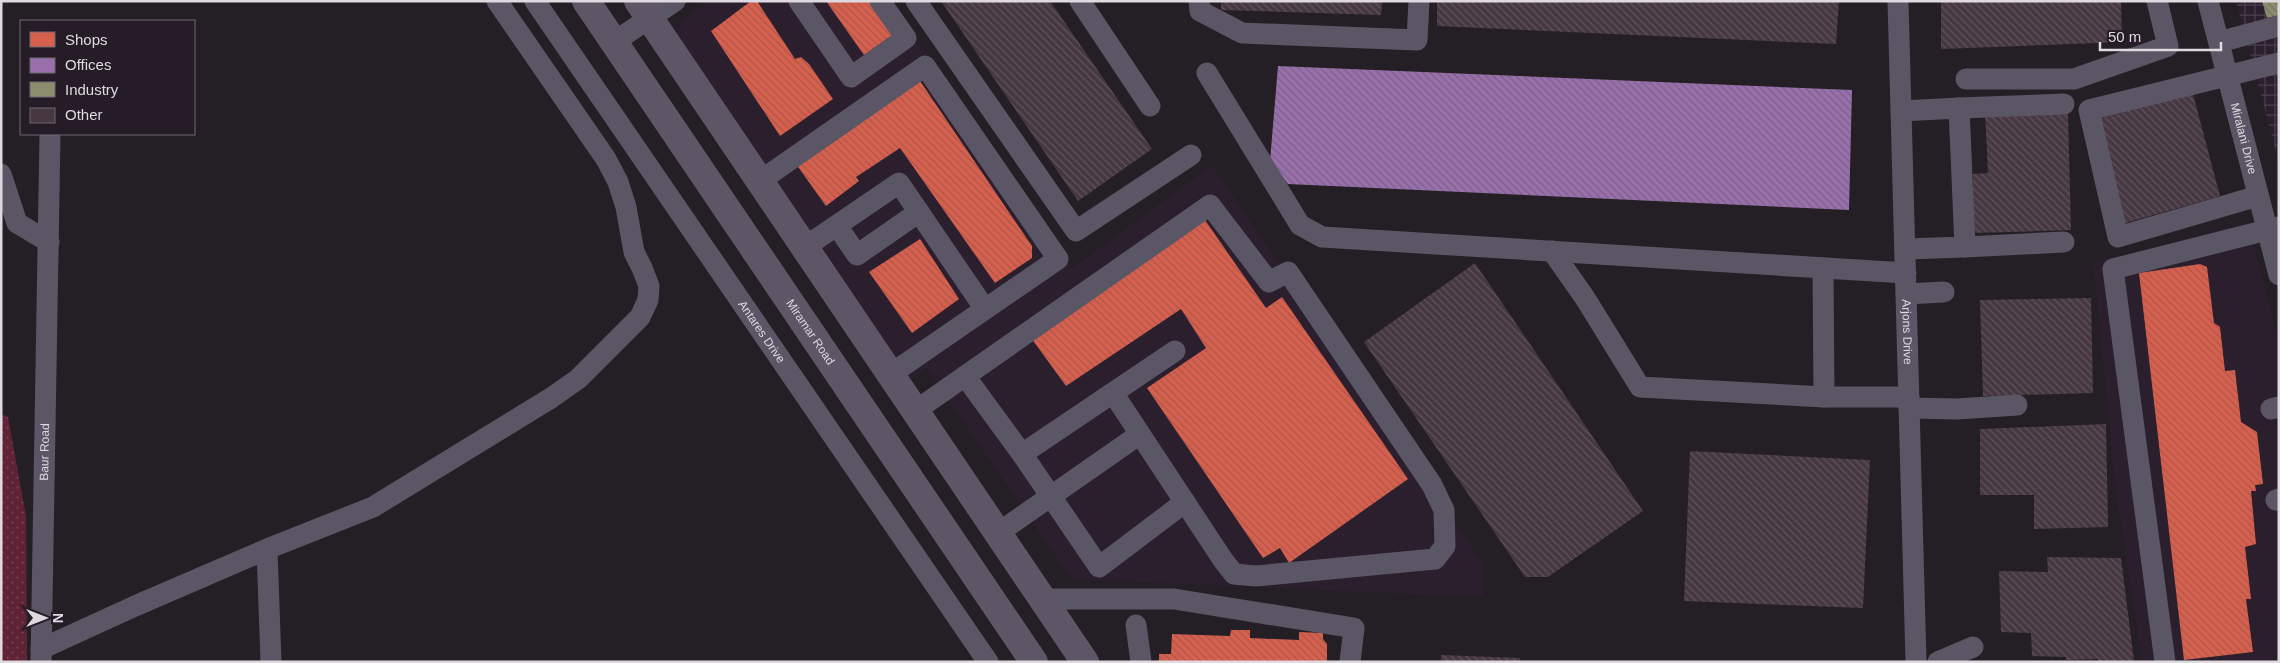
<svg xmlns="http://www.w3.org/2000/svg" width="2280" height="663" viewBox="0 0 2280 663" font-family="Arial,sans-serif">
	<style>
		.built { fill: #2b1f2e }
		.industrial { fill: url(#industrial-grid) }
		.grass { fill: url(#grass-dots) }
		.shops { fill: url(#shops-back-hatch) }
		.offices { fill: url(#offices-back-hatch) }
		.industry { fill: url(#industry-back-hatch) }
		.building { fill: url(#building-back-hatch) }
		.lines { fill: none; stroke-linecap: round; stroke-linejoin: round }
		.minor { stroke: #5b5665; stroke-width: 21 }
		.major { stroke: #5e5666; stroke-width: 28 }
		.labels { text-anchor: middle; stroke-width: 5; stroke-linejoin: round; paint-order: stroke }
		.street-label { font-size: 12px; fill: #dfd9e0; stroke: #251c27 }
	</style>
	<defs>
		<pattern id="industrial-grid" width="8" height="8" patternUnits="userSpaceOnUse" patternTransform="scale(1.25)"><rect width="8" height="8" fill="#2b1f2e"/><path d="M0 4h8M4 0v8" fill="none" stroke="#493f4c"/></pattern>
		<pattern id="grass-dots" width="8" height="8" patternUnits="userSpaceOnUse" patternTransform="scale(1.25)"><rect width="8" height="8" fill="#602235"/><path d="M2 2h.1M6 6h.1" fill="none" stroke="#764252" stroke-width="1.8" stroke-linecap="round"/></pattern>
		<pattern id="shops-back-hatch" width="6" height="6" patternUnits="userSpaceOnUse" patternTransform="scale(1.25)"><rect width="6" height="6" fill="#d6604d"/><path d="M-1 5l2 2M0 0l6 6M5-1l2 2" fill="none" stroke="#aa574a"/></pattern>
		<pattern id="offices-back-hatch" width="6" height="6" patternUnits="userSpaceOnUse" patternTransform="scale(1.25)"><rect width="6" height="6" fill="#9970ab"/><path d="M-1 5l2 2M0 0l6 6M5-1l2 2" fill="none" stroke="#7b6087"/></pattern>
		<pattern id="industry-back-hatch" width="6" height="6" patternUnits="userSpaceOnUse" patternTransform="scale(1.25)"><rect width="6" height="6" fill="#8c8c6e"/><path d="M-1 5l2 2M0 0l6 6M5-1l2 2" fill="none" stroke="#72725f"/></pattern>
		<pattern id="building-back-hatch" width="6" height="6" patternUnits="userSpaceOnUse" patternTransform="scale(1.25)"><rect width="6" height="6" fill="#463741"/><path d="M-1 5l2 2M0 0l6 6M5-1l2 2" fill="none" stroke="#60535c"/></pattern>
	</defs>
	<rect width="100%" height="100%" fill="#241f24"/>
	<!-- built -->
	<path class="built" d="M710,1h181l182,267 139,-103 271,399v33l-412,-18 -144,-211 -17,11 -228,-332 -5,-16 7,-12z
		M2248,222l31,121v319h-137l-27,-178 -22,-221z"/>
	<!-- industrial -->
	<path class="industrial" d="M2236,1h43v162z"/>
	<!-- grass -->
	<path class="grass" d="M1,414l7,3 18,99 1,146h-26z"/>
	<!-- shops -->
	<path class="shops" d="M751,1h6l38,58 6,-2 8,7 24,35 -53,37 -69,-105z
		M826,1h51l21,30 -34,24z
		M920,81l112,165v12l-37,25 -95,-135 -44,29 3,4 -33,25 -30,-42z
		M1205,220l61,88 16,-11 126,182 -119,84 -9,-15 -17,10 -116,-170 59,-40 -25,-39 -115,77 -37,-51z
		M920,239l39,60 -47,34 -43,-61z
		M2200,264l7,3 7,56 6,4 5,44 10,-1 6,52 16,10 6,52 -8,1 1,6h-5l5,53 -11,3 6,52h-5l7,53 -69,8 -45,-387z
		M1231,630h19v8l49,2v-8l24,1v6l4,5v18h-168v-8h12l1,-20 58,2z"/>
	<!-- offices -->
	<path class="offices" d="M1278,66l574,24 -3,120 -561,-26 -18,-23z"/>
	<!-- industry -->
	<path class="industry" d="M2262,1h17v14l-12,3z"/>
	<!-- building -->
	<path class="building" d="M941,1h109l102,148 -74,52z
		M1221,1h161l-1,14 -160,-5z
		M1437,1h402l-3,43 -399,-18z
		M1941,1h180l1,41 -181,7z
		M2193,94l27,102 -98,28 -28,-104z
		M1985,113h83l3,117 -98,3v-59l15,-1z
		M1475,263l168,248 -95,66h-23l-161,-235z
		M2091,298l2,95 -110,3 -3,-96z
		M2106,424l2,103 -74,2v-34h-54v-66z
		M1690,451l180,9 -7,148 -179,-7z
		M2047,557l74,1 13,103 -36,1v-3l-32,1v-3l-34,-1 -1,-23 -30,-1 -2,-61 49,1z
		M1441,655l79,3v4h-79z"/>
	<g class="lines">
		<!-- minor -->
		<g class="minor">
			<path id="s1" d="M535,1l453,661"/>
			<path d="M799,1l52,76 55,-39 -26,-37"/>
			<path d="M916,1l160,230 115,-76"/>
			<path d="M1080,1l70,105"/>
			<path d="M1199,1l1,10 42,22 175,7 2,-39"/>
			<path id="s2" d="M1898,1l18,661"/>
			<path id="s3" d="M2208,1l71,274"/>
			<path d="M614,42l61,-41"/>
			<path d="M2219,42l60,-16"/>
			<path d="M1207,73l93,152 22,12 584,36"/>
			<path d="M1966,79h108l94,-33 -11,-45"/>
			<path d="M1959,108l105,-4"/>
			<path d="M1901,111l58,-3 6,139 -60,2"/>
			<path d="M1,174l16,49 32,19"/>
			<path d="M760,181l165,-115 133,193 -167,115"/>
			<path d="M2258,196l-140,41 -29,-127 190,-47"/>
			<path d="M837,226l20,29 62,-43"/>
			<path d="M805,247l94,-64 86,126"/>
			<path d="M1965,247l99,-5"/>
			<path d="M1552,251l33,47 55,89 184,10h85"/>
			<path d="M1823,268l1,129"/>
			<path d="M1906,294l38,-2"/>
			<path d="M965,376l57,78 77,113 86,-65"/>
			<path d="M1909,408l48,1 60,-4"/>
			<path d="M2271,409l8,-2"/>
			<path d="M915,411l295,-206 59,77 19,-10 144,213 12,25 1,36 -10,13 -179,17 -22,-2 -11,-14 -110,-167"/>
			<path d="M1022,454l153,-103"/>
			<path d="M2276,500l3,-1"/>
			<path d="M998,533l142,-99"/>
			<path d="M267,550l4,112"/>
			<path d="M1043,599h131l180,29 -4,34"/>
			<path d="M1136,625l5,37"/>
			<path d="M41,649l94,-43 137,-59 101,-40 178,-109 27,-19 62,-62 8,-17 1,-14 -7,-18 -8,-16 -8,-45 -8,-25 -12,-23 -109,-158"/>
			<path id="s4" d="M41,662l9,-528"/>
			<path d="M1938,662l35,-15"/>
			<path d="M2165,662l-52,-393 166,-42"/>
		</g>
		<!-- major -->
		<g class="major">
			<path id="s5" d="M586,1l448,661"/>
			<path d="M638,1l447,661"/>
		</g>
	</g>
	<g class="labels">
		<!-- street labels -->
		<g class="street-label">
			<text dy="4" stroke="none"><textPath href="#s3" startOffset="142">Miralani Drive</textPath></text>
			<text dy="4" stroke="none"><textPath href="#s1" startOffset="401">Antares Drive</textPath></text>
			<text dy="4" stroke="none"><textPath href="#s5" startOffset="400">Miramar Road</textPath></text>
			<text dy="4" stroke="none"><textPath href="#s2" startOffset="331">Arjons Drive</textPath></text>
			<text dy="4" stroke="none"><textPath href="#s4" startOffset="210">Baur Road</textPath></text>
		</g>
	</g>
	<!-- border -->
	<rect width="2280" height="663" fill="none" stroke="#dfd9e0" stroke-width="5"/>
	<!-- legend -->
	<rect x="20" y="20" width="175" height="115" fill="#251c27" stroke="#6f6871"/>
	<rect x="30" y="32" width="25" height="15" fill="#d6604d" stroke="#6f6871"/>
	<text x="65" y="45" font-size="15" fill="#dfd9e0">Shops</text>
	<rect x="30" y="58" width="25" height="15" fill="#9970ab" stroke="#6f6871"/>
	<text x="65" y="70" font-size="15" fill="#dfd9e0">Offices</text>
	<rect x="30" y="82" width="25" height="15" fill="#8c8c6e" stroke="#6f6871"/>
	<text x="65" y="95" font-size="15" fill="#dfd9e0">Industry</text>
	<rect x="30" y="108" width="25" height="15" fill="#463741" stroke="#6f6871"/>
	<text x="65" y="120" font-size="15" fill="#dfd9e0">Other</text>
	<!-- north arrow -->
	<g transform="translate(45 618) rotate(90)" stroke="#251c27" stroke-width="4" paint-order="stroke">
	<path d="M0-4L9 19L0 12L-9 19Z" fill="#dfd9e0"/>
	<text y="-8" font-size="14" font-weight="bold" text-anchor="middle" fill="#dfd9e0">N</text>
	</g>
	<!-- scale -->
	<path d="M2100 42v8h121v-8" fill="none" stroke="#dfd9e0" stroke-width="2.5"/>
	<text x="2108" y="42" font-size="15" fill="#dfd9e0" stroke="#251c27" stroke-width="4" paint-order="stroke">50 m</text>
</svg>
